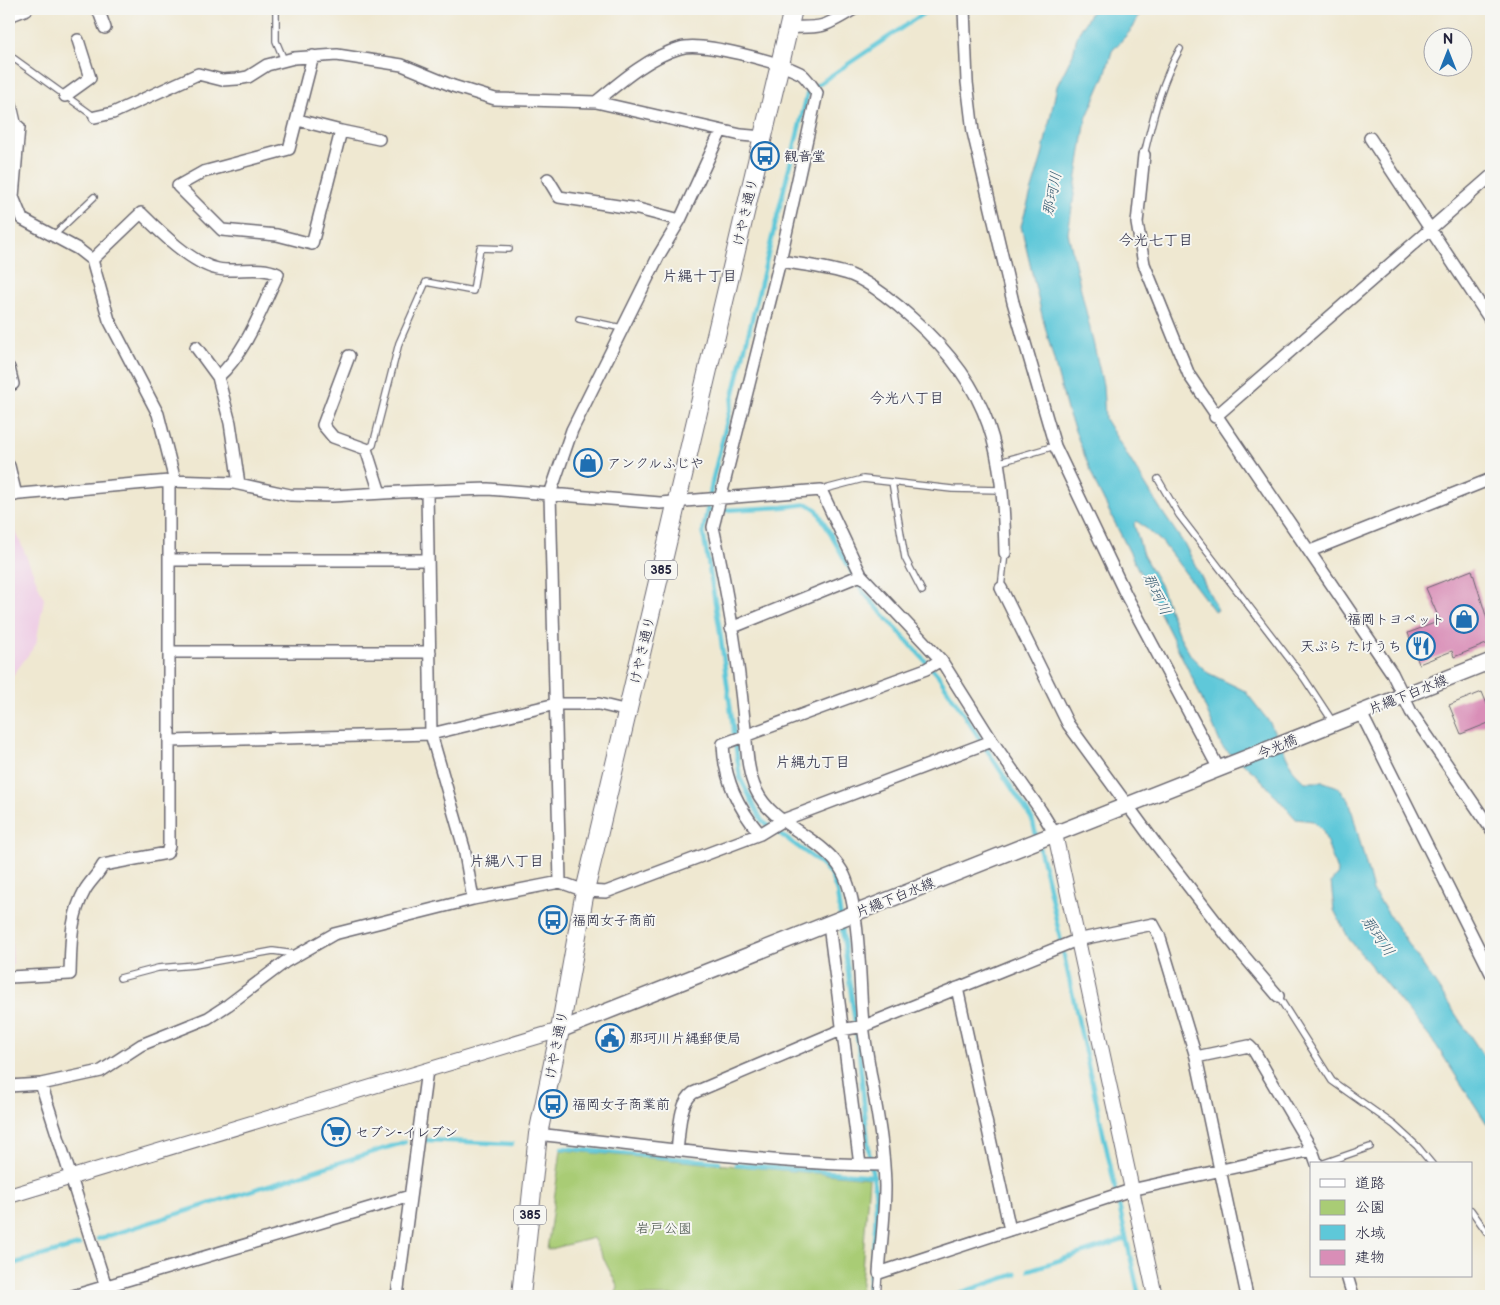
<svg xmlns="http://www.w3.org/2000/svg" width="1500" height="1305" viewBox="0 0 1500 1305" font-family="'Balsamiq Sans','Klee One',sans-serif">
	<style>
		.built { fill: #efd0e6 }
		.green { fill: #a9cc75; stroke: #667758 }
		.water { fill: #5ec8d9; stroke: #40758a }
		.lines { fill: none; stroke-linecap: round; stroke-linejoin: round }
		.stream { stroke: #5ec8d9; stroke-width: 4.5 }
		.building { fill: #d98eb7 }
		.service-casing { stroke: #6a6770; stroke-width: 8 }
		.minor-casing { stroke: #6a6770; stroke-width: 14 }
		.tertiary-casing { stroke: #6a6770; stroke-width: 16 }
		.secondary-casing { stroke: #6a6770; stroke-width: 18 }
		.trunk-casing { stroke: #6a6770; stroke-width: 20 }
		.service { stroke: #fff; stroke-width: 5.5 }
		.minor { stroke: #fff; stroke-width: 11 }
		.tertiary { stroke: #fff; stroke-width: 14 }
		.secondary { stroke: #fff; stroke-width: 15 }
		.trunk { stroke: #fff; stroke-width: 18 }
		.labels { text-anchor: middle; stroke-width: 4; stroke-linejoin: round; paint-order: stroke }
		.shield { fill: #f6f6f2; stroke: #626272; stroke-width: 1 }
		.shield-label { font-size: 12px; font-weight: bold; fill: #22223b }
		.poi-label { font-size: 14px; fill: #22223b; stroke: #f6f6f2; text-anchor: start }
		.street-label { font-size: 14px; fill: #22223b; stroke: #f6f6f2 }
		.park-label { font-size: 14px; fill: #4a554c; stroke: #f6f6f2 }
		.water-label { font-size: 15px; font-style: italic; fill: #375c72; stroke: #f6f6f2 }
		.neighbourhood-label { font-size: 15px; fill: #22223b; stroke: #f6f6f2 }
	</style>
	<rect width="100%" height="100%" fill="#f6f6f2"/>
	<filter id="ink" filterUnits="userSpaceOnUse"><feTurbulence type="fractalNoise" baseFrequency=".02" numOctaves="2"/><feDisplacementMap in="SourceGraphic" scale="10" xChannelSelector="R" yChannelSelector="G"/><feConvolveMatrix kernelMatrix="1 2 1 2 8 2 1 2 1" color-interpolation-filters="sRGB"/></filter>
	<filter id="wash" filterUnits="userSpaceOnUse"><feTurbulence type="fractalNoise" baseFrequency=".0096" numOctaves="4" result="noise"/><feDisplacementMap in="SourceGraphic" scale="20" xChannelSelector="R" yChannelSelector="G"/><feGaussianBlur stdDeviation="1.12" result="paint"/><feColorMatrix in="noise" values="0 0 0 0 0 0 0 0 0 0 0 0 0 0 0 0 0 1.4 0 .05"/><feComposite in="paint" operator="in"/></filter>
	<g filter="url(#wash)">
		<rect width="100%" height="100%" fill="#efe8d1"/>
		<!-- built -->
		<path class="built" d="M9,515l35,84 -8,45 -27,37z
			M9,886l4,79 -4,1z"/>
		<!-- green -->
		<path class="green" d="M561,1150l308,28 -9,118h-246l4,-9 -25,-49 -46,12z"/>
		<!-- water -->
		<path class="water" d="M1093,9h49l-9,19 -21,23 -7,24 -19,44 -18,114 35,152 2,34 58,94 22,32 33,65 -3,2 -53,-70 -25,-21 -3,3 9,31 17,30 18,48 13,23 17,17 37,18 25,32 24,48 11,11h19l14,5 11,13 24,91 118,176v63l-55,-85 -87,-106 -15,-29 -3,-28 7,-8 -15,-43 -10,-10 -17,-2 -39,-44 -35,-28 -28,-66 -98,-196 -29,-75 -25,-95 -21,-89 21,-70 15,-70 16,-32 4,-18z"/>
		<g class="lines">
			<!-- stream -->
			<path class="stream" d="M707,511l76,-4 25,-3 9,6 46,82 75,83 94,144 14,55 93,422
				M426,1140l86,4
				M562,1148l157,14
				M736,1164l138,12
				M98,1239l307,-97
				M9,1265l70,-20
				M1029,1270l97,-31
				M868,1296c3,-40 15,-94 2,-132l-11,-113 -22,-159 -7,-19 -15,-14 -53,-38 -22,-43 -21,-153 -16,-93 10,-54 95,-387 122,-82
				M951,1296l65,-22"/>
		</g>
		<g id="blocks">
			<!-- building -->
			<path class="building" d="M1472,570l19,62v10l-37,15 -2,-6 -33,13 -11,-31 32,-12 -14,-33z
				M1482,692l9,22v8l-30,12 -12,-29z"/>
		</g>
	</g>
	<g filter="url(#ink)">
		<use href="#blocks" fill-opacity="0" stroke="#6a6770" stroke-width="1"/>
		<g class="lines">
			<defs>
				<path id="service" d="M276,9v32l8,19
					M9,55l86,62
					M9,84l10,43
					M1144,155c9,-37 17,-73 36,-106
					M53,236l41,-39
					M579,319l43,9
					M366,449l7,-4 26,-102 27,-61 47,9 7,-43 29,1
					M1000,462l55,-16
					M1158,479l21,36 125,163 29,44
					M892,482l13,76 17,33
					M821,490l42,-11 89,10 49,1
					M1001,588l4,-35
					M120,978l38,-10 37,-3 78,-14 22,3
					M1278,996l54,85 62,44 23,21 15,18
					M1321,1164l49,-17
					M1471,1210l20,28
					M877,1296l2,-23"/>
				<path id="minor" d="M98,9l7,19
					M964,9l3,73 6,50 40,170 42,144 71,149 93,174
					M9,16l18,-7
					M789,27c35,1 35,0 65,-18
					M65,96l25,-18 -12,-38
					M596,102c25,-21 53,-45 84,-54 22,-7 98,14 120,25 6,3 12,14 17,20l-37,168 -67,266c14,63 25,129 31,193 3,23 2,49 12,70 17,37 66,46 86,81 19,33 17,113 21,153 6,54 21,107 22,162 0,29 -4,58 -6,87l252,-83 181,-40 -58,-99 -5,-5 -53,11
					M95,117l18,-4 85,-39 24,6 15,-1 11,-2 19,-12 27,-7 43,-3 65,10 51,21 42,13 101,3 145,33 22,2
					M298,120l43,11 -29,113 -35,-9 -55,-5 -44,-44 25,-14 86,-23 24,-93
					M19,127l-6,70 9,22 56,30 14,11 17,60 49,94 17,67
					M341,131l38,8
					M1370,138l121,183
					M1144,155l-7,68 7,41 45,111 203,298 19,39 80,117
					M548,179l11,18 79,12 42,11
					M92,260l49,-47c18,18 51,51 77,56 20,4 41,-4 60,5 -17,35 -31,77 -60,103l12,46 9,61
					M780,261c23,4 49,6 71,14 20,8 46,29 62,44 80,72 90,131 92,234
					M196,347l22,30
					M349,356l-26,69 10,12 33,12 14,44
					M9,368l4,16 -4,1
					M1215,417l276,-241
					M9,466l7,29
					M427,492l4,242 33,114 9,51
					M9,495l160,-14 65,2 56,12 42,1 69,-4 87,-3 172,14 161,-13 40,85 80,85 51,81 49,70 14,23
					M1310,551l181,-72
					M169,560h259
					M1001,588l67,136 87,119 72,93 51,60
					M731,628l130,-53
					M170,652h260
					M1361,713l130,260
					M170,741l261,-7 125,-30h43l29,7
					M760,834c-22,-27 -36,-54 -37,-90l203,-75 15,-9
					M560,882l-10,-388 22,-64 87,-175 21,-35 41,-89
					M829,925l31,240
					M9,977l61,-3c1,-30 0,-57 15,-84 5,-9 13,-15 18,-25l64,-12 2,-7v-365
					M957,988l53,242
					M41,1084l68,212
					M9,1086l32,-2 60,-13 40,-26 67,-27 20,-13 57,-43 49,-28 139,-35 87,-17 25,9 21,1 154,-58 23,-14 209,-79
					M538,1134c114,13 230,30 345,31
					M677,1150c3,-17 1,-46 16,-57l148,-63 23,-4 213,-86 76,-16 6,11 37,122 51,239
					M1312,1150l5,14
					M1347,1276l6,20
					M73,1296l337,-100
					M397,1296l30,-226"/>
				<path id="tertiary" d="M1055,834l100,462
					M9,1196l551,-166"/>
				<path id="secondary" d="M560,1030l931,-369"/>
				<path id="trunk" d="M521,1296l17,-162 22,-104 25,-139 208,-882"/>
			</defs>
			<!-- service casing -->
			<use href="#service" class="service-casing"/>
			<!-- minor casing -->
			<use href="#minor" class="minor-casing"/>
			<!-- tertiary casing -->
			<use href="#tertiary" class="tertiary-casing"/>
			<!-- secondary casing -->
			<use href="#secondary" class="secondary-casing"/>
			<!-- trunk casing -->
			<use href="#trunk" class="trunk-casing"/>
			<!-- service -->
			<use href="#service" class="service"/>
			<!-- minor -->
			<use href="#minor" class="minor"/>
			<!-- tertiary -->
			<use href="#tertiary" class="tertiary"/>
			<!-- secondary -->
			<use href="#secondary" class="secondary"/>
			<!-- trunk -->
			<use href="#trunk" class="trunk"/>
		</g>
	</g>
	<!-- icons -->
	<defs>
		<symbol id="bus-ring" viewBox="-11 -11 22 22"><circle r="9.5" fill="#f6f6f2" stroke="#1f6fb2" stroke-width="1.5"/><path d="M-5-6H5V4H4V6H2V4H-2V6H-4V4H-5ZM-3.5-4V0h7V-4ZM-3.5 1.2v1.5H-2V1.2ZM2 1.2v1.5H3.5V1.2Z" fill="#1f6fb2"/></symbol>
		<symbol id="shop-ring" viewBox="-11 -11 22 22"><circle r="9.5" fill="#f6f6f2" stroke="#1f6fb2" stroke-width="1.5"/><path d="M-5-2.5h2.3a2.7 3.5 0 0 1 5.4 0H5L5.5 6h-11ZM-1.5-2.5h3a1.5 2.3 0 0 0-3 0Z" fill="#1f6fb2"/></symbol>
		<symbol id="restaurant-ring" viewBox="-11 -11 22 22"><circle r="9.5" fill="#f6f6f2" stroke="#1f6fb2" stroke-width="1.5"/><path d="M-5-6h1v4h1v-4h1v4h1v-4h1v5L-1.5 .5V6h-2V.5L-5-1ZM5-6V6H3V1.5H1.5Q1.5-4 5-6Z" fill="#1f6fb2"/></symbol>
		<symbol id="civic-ring" viewBox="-11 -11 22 22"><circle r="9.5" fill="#f6f6f2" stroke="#1f6fb2" stroke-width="1.5"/><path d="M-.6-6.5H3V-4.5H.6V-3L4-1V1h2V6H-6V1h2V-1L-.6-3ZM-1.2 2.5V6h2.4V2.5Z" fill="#1f6fb2"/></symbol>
		<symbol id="supermarket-ring" viewBox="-11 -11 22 22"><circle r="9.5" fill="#f6f6f2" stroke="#1f6fb2" stroke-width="1.5"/><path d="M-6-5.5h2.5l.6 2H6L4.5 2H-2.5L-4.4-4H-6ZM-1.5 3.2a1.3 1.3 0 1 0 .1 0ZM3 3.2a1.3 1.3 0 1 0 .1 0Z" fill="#1f6fb2"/></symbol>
	</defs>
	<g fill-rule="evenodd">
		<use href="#bus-ring" x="749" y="140" width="32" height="32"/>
		<use href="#shop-ring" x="572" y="447" width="32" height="32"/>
		<use href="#shop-ring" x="1448" y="603" width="32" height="32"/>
		<use href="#restaurant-ring" x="1405" y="630" width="32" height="32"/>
		<use href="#bus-ring" x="537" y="904" width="32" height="32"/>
		<use href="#civic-ring" x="594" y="1022" width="32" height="32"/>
		<use href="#bus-ring" x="537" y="1088" width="32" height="32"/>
		<use href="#supermarket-ring" x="320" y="1116" width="32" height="32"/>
	</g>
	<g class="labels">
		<!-- shield labels -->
		<g class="shield">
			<rect x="645" y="560.5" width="32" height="19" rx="4"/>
			<rect x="514" y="1205.5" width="32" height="19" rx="4"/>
		</g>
		<g class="shield-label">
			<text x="661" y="574">385</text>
			<text x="530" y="1219">385</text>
		</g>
		<!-- poi labels -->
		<g class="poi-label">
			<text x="784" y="161">観音堂</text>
			<text x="607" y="468">アンクルふじや</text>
			<text x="1445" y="624" text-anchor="end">福岡トヨペット</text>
			<text x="1402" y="651" text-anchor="end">天ぷら たけうち</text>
			<text x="572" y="925">福岡女子商前</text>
			<text x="629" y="1043">那珂川片縄郵便局</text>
			<text x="572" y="1109">福岡女子商業前</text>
			<text x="355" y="1137">セブン-イレブン</text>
		</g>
		<!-- street labels -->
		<g class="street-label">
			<text transform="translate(745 212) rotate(-77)" y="5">けやき通り</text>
			<text transform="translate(642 650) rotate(-77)" y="5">けやき通り</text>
			<text transform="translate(1408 694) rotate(-22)" y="5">片繩下白水線</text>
			<text transform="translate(1277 746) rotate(-22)" y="5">今光橋</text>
			<text transform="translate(895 897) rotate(-22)" y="5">片繩下白水線</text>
			<text transform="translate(556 1045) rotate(-79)" y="5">けやき通り</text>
		</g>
		<!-- park labels -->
		<g class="park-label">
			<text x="664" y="1233">岩戸公園</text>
		</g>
		<!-- water labels -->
		<g class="water-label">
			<text transform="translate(1052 194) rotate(-79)" y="5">那珂川</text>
			<text transform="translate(1157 594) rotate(64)" y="5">那珂川</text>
			<text transform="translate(1378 936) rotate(55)" y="5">那珂川</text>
		</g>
		<!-- neighbourhood labels -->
		<g class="neighbourhood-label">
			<text x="1156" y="245">今光七丁目</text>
			<text x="700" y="281">片縄十丁目</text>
			<text x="907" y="403">今光八丁目</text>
			<text x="813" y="767">片縄九丁目</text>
			<text x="507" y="866">片縄八丁目</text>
		</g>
	</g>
	<!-- margin -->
	<rect width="1500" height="1305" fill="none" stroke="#f6f6f2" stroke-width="30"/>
	<!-- legend -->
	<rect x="1310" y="1162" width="162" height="115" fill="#f6f6f2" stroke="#a1a1a9"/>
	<rect x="1320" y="1179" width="25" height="8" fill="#ffffff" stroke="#a1a1a9"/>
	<text x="1355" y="1188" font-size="15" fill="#22223b">道路</text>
	<rect x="1320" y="1200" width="25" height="15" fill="#a9cc75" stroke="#a1a1a9"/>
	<text x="1355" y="1212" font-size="15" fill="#22223b">公園</text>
	<rect x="1320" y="1225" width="25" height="15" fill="#5ec8d9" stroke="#a1a1a9"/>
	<text x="1355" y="1238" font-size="15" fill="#22223b">水域</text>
	<rect x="1320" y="1250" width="25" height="15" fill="#d98eb7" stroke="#a1a1a9"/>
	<text x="1355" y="1262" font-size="15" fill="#22223b">建物</text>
	<!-- north arrow -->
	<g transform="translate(1448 52)"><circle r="24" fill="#f6f6f2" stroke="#a1a1a9"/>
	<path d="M0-4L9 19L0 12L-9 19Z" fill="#1f6fb2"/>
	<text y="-8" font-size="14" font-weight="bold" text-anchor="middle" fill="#22223b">N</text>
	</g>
</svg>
